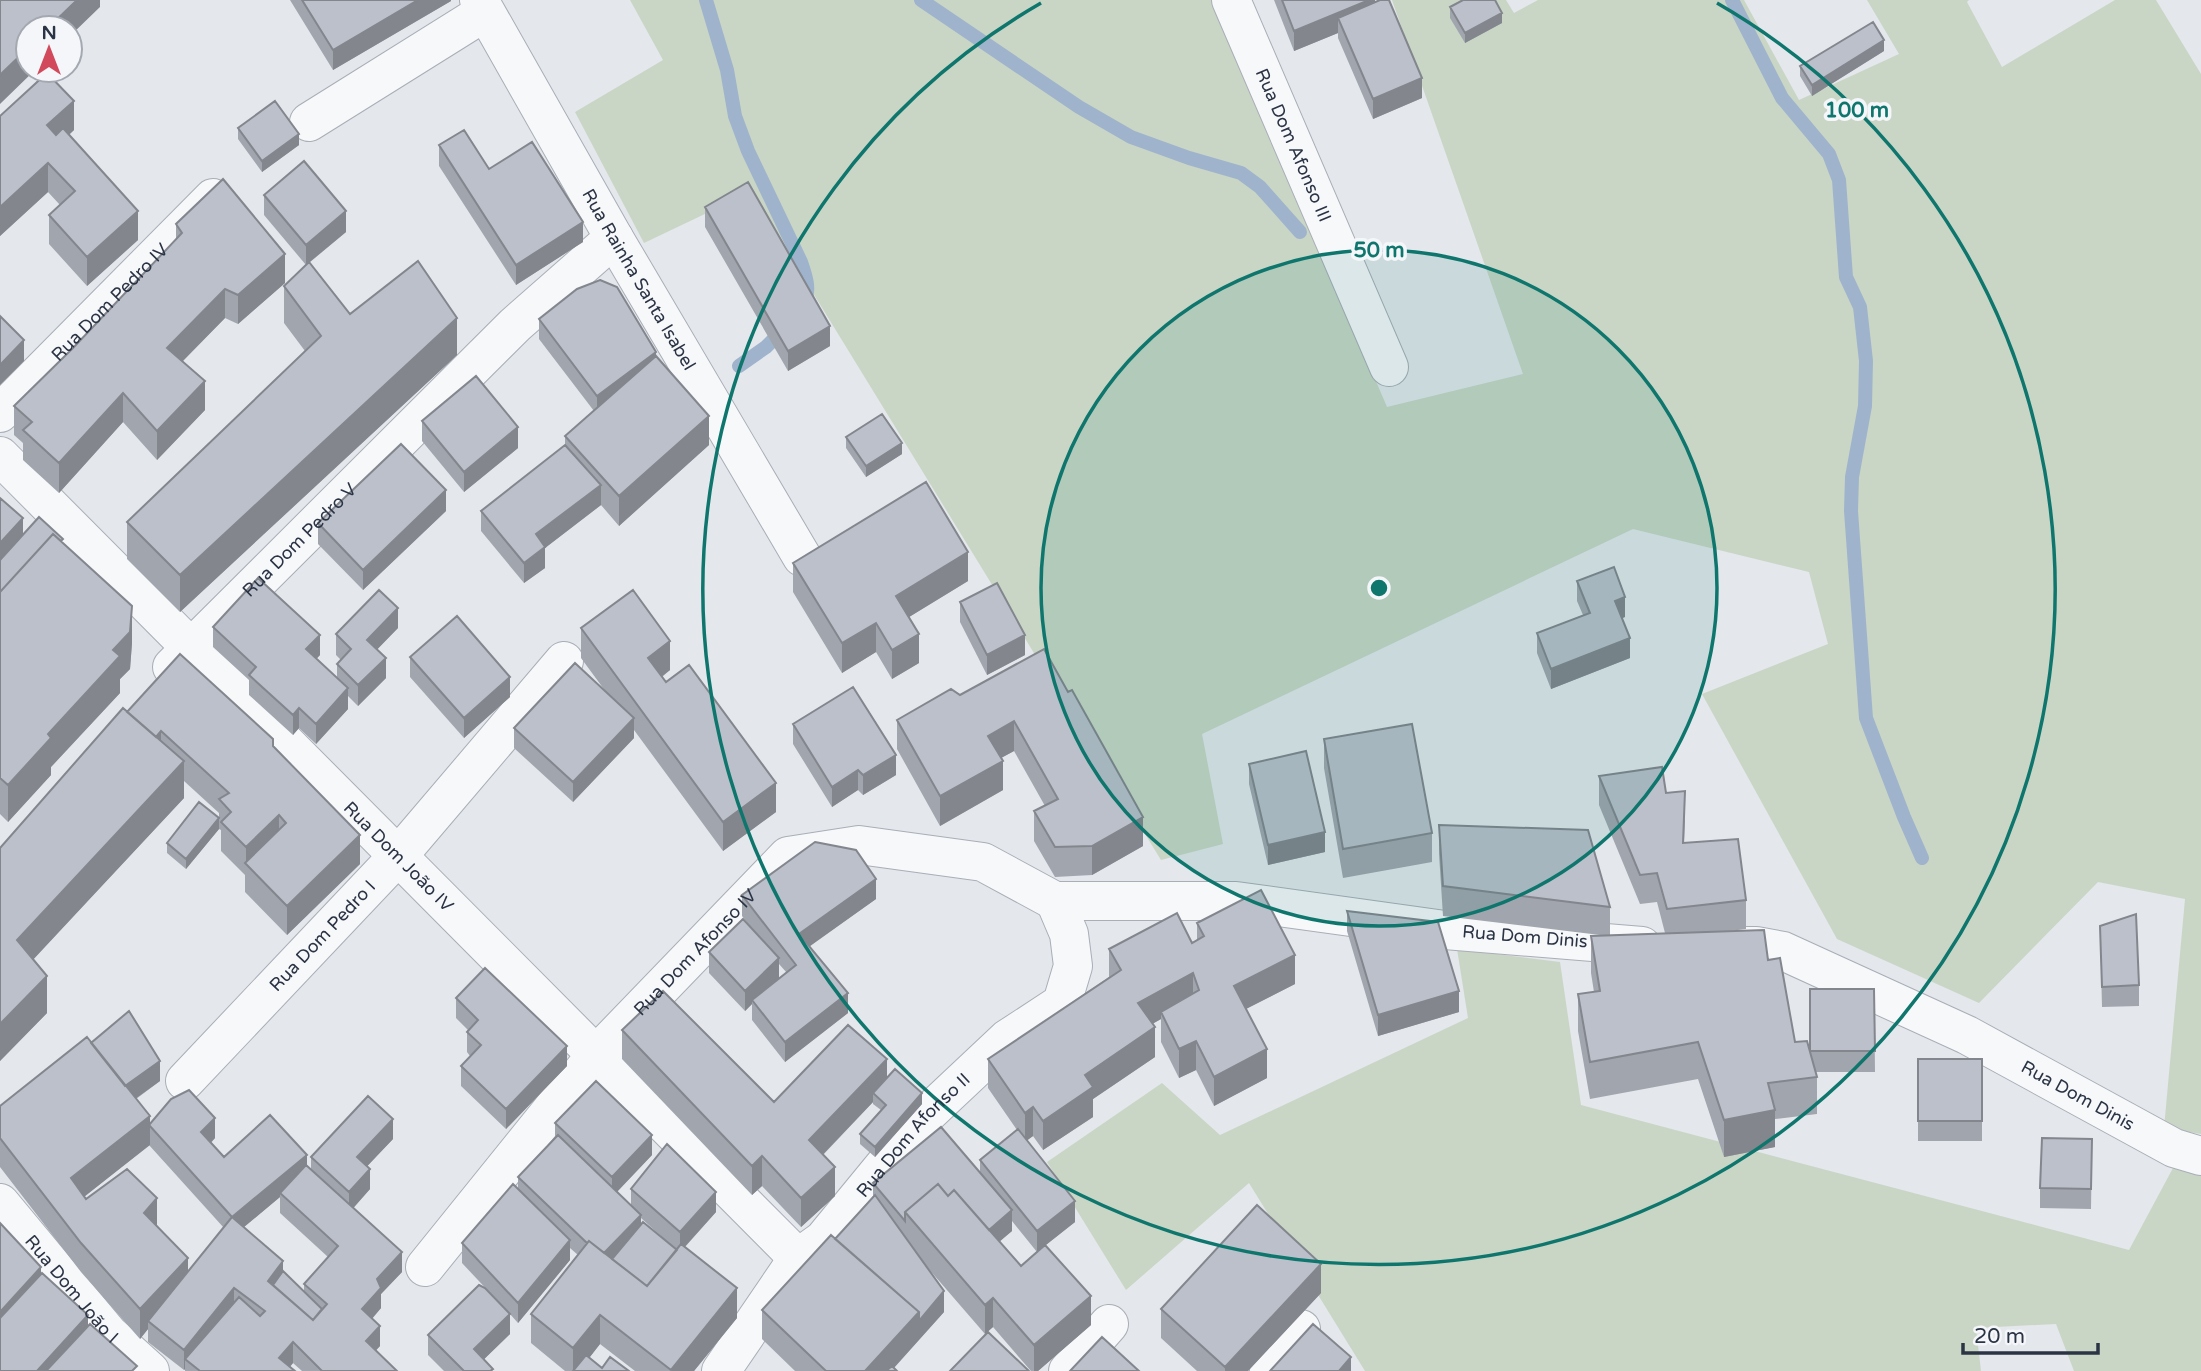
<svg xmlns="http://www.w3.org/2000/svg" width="2201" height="1371" viewBox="0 0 2201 1371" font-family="'Varela Round',sans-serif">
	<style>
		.green { fill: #c9d6c5 }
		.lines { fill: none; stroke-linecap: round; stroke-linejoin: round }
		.stream { stroke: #9fb4cc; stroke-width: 14 }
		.street-casing { stroke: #a9aeb7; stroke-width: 40 }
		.street { stroke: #f7f8fa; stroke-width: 38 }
		.wall { fill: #a1a5ae; fill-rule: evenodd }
		.shaded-wall { fill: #83868d }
		.building { fill: #bbc0ca; stroke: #83868d; stroke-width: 2 }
		.ring { fill: none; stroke: #0f766e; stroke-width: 3.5 }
		.labels { text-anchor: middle; stroke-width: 7; stroke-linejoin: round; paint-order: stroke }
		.street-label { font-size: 18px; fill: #2b3445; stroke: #f4f6f9 }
		.centre { fill: #0f766e; stroke: #f4f6f9; stroke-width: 3.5 }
		.ring-label { font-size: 21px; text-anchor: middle; font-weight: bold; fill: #0f766e; stroke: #f4f6f9; stroke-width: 7; stroke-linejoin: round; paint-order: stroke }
	</style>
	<rect width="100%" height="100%" fill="#e4e7ec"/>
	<!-- green -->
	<path class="green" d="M630,0h583l174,407 136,-33 -131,-374h114l8,13 24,-13h206l55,100 100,-46 -32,-54h102l-2,2 35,65 113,-67h41l45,74v1060l-37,-6 21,-229 -87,-17 -119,121 -142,-64 -135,-245 126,-50 -19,-72 -176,-43 -431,205 21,110 -62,16 -410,-668 -107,51 -69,-131 88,-52z
		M1457,949l103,13 21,143 548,145 44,-82 28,4v199h-127l-18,-47 -80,4 5,43h-616l-116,-188 -123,107 -79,-128 115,-79 58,52 248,-117z"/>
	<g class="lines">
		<!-- stream -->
		<path class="stream" d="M706,0l21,70 8,46 13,35 53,111c5,14 9,27 4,40
			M921,0l158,107 52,30 58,21 52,15 19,14 40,45
			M1732,0l50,98 47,56 10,26 7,97 14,30 6,54 -1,45 -13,71 -1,34 15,207 38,99 18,41
			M739,366l27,-19 18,-18"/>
		<defs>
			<g id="street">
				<path id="s1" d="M479,0l135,238 188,319"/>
				<path id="s2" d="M1231,0l158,367"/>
				<path d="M309,122l176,-110"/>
				<path id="s3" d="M0,413l213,-215"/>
				<path id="s4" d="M0,456l798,802"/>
				<path id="s5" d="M172,667l343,-342 99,-87"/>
				<path id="s6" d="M1713,946h43l27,5 184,84 207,113 27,8"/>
				<path id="s7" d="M185,1081l213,-225 166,-195"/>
				<path id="s8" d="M0,1203l108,130 42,38"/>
				<path id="s9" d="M425,1267l171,-212 192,-199 71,-11 124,17 72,39h181l209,29 197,16"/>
				<path id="s10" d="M721,1371l77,-113 25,-18 101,-123 83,-78 55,-36 11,-37 -4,-32 -14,-33"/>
				<path d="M1068,1371l41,-47"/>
				<path d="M1269,1371l32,-42"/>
			</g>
		</defs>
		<!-- street casing -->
		<use href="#street" class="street-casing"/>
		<!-- street -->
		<use href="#street" class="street"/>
	</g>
	<!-- wall -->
	<path class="wall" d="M290,0h161v1l-118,69z
		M1274,0h101v2l47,96 -49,21 -35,-81v-5l-44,18z
		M1450,7l52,16 -37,20 -15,-25z
		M1884,51l-72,45 -12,-20v-10z
		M0,116l74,14 -5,5 69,105 -51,46 -38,-42v-29l11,-10 -12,-13 -48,44z
		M238,128l61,17 -37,27 -24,-33z
		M439,145l144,97 -67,43 -77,-119z
		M264,195l82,37 -37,31 41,51 107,41 -277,257 -53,-53v-37l178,-171 -21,-28v-37l22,-21 -42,-50z
		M705,207l125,139 -42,25 -83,-144z
		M176,224l109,59 -47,41 -13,-6 -42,43 22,49 -48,50 -34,-38 -64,71 -36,-33v-17l-9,-8v-29l59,-58 103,-108z
		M539,319l117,37 53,89 -90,81 -18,-21 -56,43v20l-21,15 -43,-52v-20l84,-66v-9l29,-25 -55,-72z
		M422,421l96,27 -54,44 -42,-51z
		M846,437l56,17 -36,23 -20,-29z
		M0,498l23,37 40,8 69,100 -2,26 -10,10v14l-69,74v8l-43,47 -8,-8z
		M446,511l-83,79 -45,-46v-21z
		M793,563l175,18 -59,36 10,46 -27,16 -16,-27 -34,21 -49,-81z
		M1577,581l48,36 -3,1 8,40 -79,31 -14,-36v-20l46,-18 -6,-14z
		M960,602l65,53 -38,20 -27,-53z
		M213,627l107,28 -4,4 21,19v-14l4,-4 -5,-5v-21l62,-6 -21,21 9,29 -28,28 -10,-10v13l-32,35 -17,-16 -6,7 -44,-40v-15l-36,-33z
		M581,628l89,42 -8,7 114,135 -53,39 -89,-121v8l-61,64 -59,-54v-20l92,-36 -25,-34z
		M1044,649l99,197 -51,29 -37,2 -21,-36v-30l11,-5 -31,-55 -13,7 2,32 -63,36 -43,-77v-29l63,-25z
		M410,657l100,40 -46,41 -54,-61z
		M127,712l146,34 87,118 -73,71 -42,-43v-17l-24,-24v-21l-2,-1 -33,40 -19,-16v-10l52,-25v-5l-35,-32v17l-151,161 14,54 -47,48v-213z
		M793,724l103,51 -33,20 -5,-5 -26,17 -39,-63z
		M1324,739l108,94v29l-89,16 -19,-110z
		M1249,764l76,88 -57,13 -19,-81z
		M1599,776l67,17 19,27 -1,23 62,57v29l-16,2 38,29 27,82 15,11v-64h64l1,83h-60l2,5v37l-42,5v28l-51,10 -26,-78 -108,20 -12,-68v-37l16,-2 -3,-19v-37l9,-1 -157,-19 -4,-62v-29l171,82v28l55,-2 -8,-31 -17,2 -41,-99z
		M742,895l134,4 -67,47 39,67 -63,49 -33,-42v-16l-7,7 -36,-38v-21l44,-22 -11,-14zM779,964l8,9 -11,8 3,-3z
		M1347,911l112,101 -81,24 -31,-105z
		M1197,923l98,61 -49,25 21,69 -53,28 -18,-36 -17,8 -18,-36v-23l-9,5 3,33 -62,42v18l-50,33 -10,-14 -6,4 48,82 -38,30 -25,-31v10l-13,10 22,25 70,59 -53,46h-7l-38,-44 -8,7 -64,-74 23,52 -50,56 3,3h-102l-33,-32v-29l73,-71 38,-43v-13l107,-10v-13l37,-30 -29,-42v-29l121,-82v-28l83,-6 5,-3z
		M2100,926l39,59v21l-37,1z
		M456,998l111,68 -61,63 -45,-43v-20l9,-10 -3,-4v-20l1,-2 -12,-12z
		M622,1030l152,72 113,-24 35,26 -47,53 -15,-13v-10l21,-24 -8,-6v-2l-50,53 12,41 -34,31 -39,-41 -10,9 -130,-136z
		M91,1043l69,38 -24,18 14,26 65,13 -4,5 13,14 83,9 4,4v-13l82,-18 -26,27 3,23 -17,19 49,64 -21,22v14l-9,11 8,27 -4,4 21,21h-95l-9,-8 -3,4 5,4h-110v-2l-1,1 -36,-28v-13l-8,10 -59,-67 -81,-105v-61zM149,1145l75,83 -36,44 -31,-46 -71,-27 -2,-2zM280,1197v16l48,44 -24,27v8l-21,-21 -39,-44z
		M1918,1059h64v82h-64z
		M555,1123l97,32 -35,37 14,13v-16l85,23 -31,35 52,71 -43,53h-59l-35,-27 -11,14 13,10 27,3h-64l-34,-28v-29l47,-59 -8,-7v12l-52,63 -8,-9v20l-26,25 9,12h-49l-16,-16v-20l79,-24 -45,-48v-20l56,-54v-12l37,-39zM641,1218l31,28 -31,-22z
		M2092,1139l-1,70 -51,-1v-20z
		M1321,1293l-73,78h-51l-36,-33v-29z"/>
	<!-- shaded-wall -->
	<path class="shaded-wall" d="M77,0h23v7l-30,29v-8h-22z
		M418,0h33v1l-118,69v-20z
		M1369,0h6v18h-37v15l-44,18v-20z
		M1502,13v10l-37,20v-10z
		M1884,40v11l-72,45v-11z
		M28,48v22h7l-35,34v-29z
		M1422,78v20l-49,21v-20z
		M74,101v29l-27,24v-29z
		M299,134v11l-37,27v-11z
		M48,163v29l-48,44v-29z
		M138,211v29l-51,46v-29z
		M346,211v21l-40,33v-20z
		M583,222v20l-67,43v-20z
		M285,254v29l-47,41v-29z
		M225,289v29l-58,59v-29z
		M457,318v37l-277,257v-37z
		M830,326v20l-42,25v-20z
		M24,340v21l-24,24v-20z
		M656,352v20l-59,44v-20z
		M205,381v29l-48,50v-29z
		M123,393v29l-64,71v-30z
		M709,416v29l-90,81v-30z
		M518,427v21l-54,44v-20z
		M902,443v11l-36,23v-11z
		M601,485v20l-56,43v20l-21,15v-20l12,-29z
		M446,490v21l-83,79v-20z
		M23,518v20l-23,25v-20z
		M968,552v29l-72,44v-29z
		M1625,597v20l-10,4v-20z
		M132,606v37l-2,26 -10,10v14l-69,74v8l-43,47v-37l105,-135z
		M398,608v20l-31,32v-20z
		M876,623v29l-34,21v-30z
		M919,634v29l-27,16v-29z
		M320,635v20l-14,15v-21z
		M1025,635v20l-38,20v-20z
		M1630,638v20l-79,31v-20z
		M670,641v29l-22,17v-29z
		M386,658v20l-28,28v-21z
		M510,677v20l-46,41v-20z
		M348,688v21l-32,35v-20z
		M299,708v20l-6,7v-20z
		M634,718v20l-61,64v-20z
		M1014,721v30l-26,14v-29z
		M161,731v29l-10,-18z
		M896,755v20l-33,20v-20z
		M184,761v37l-167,179v-37z
		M1003,761v29l-63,36v-30z
		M858,770v20l-26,17v-20z
		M776,783v29l-53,39v-29z
		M279,815v29l-33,20v-17z
		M1143,817v29l-51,29v-29z
		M219,818v11l-33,40v-10z
		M1325,832v20l-57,13v-20z
		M360,835v29l-73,71v-29z
		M876,879v20l-77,55v-20z
		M1295,955v29l-61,31v-29z
		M779,958v20l-25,24 -2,-2v4l-7,7v-20z
		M1193,973v30l-32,9v7l-23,13v-29z
		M47,976v37l-47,48v-37z
		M1459,991v21l-81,24v-21z
		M848,993v20l-63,49v-20z
		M1155,1027v30l-62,42v18l-50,33v-29l42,-46z
		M1196,1041v29l-17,8v-29z
		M567,1046v20l-61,63v-20z
		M1267,1049v29l-53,28v-29z
		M887,1059v29l-14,5v9l-64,67v-29z
		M160,1061v20l-39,28v-20z
		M922,1093v11l-47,53v-10z
		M1033,1107v29l-8,6v-29z
		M1775,1110v37l-51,10v-37z
		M150,1116v29l-79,62v-29z
		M215,1118v20l-14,14v-20z
		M393,1119v20l-36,38v-20z
		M652,1135v20l-40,42v-20z
		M307,1155v20l-27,18v4l-48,40v-20z
		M762,1156v30l-10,9v-29z
		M835,1167v29l-34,31v-29z
		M370,1169v20l-21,24v-21z
		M716,1192v20l-36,40v-20z
		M157,1198v29l-13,-14z
		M1075,1201v21l-38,30v-21z
		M1012,1210v21l-28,24v-21z
		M641,1215v20l-29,31 -11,-9z
		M570,1240v20l-52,63v-20z
		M402,1252v20l-21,22v14l-19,22v-21l15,-30z
		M188,1258v29l-40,34v8l-8,10v-30z
		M283,1261v21l-15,9v-10z
		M1321,1264v29l-73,78h-23v-4z
		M41,1267v20l-41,45v-20z
		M234,1288v20l-49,51v10l-1,1v-20z
		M737,1288v30l-43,53h-23z
		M944,1291v21l-53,59h-26l54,-59z
		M1091,1296v29l-53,46h-4v-26z
		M993,1298v29l-8,7v-29z
		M510,1314v20l-36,35v-20z
		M88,1315v21l-32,35h-19z
		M600,1315v29l-21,27h-6v-23z
		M380,1326v20l-14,15v-20z
		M293,1342v21l-7,8 -7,-13z
		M1351,1357v14h-12z"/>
	<!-- building -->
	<path class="building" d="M0,0h77l-29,28h-20v20l-28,27z
		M302,0h116l-85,50z
		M1282,0h87l-75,31z
		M1380,0h9l33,78 -49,21 -35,-81z
		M1463,0h32l7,13 -37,20 -15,-26z
		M1873,22l11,18 -72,45 -12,-19z
		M47,73l27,28 -27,24 9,10 7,-7 75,83 -51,46 -38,-42 26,-24 -27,-28 -48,44v-91z
		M275,101l24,33 -37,27 -24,-33z
		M464,130l25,39 43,-27 51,80 -67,43 -77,-120z
		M304,161l42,50 -40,34 -42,-50z
		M223,179l62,75 -47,41 -13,-6 -58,59 38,33 -48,50 -34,-38 -64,70 -36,-33 9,-8 -18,-16 59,-58 109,-115 -6,-9z
		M748,182l82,144 -42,25 -83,-144z
		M418,261l39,57 -277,257 -53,-53 194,-186 -37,-50 25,-24 41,52z
		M600,280l17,7 39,65 -59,44 -58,-77 38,-30z
		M0,316l24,24 -24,25z
		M656,356l53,60 -90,80 -54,-60z
		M476,376l42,51 -54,45 -42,-51z
		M882,414l20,29 -36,23 -20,-29z
		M401,444l45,46 -83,80 -45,-47z
		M565,445l36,40 -65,49 9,13 -21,16 -43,-52z
		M926,482l42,70 -72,44 23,38 -27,16 -16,-27 -34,20 -49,-80z
		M0,498l23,20 -23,25z
		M39,517l24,22 -2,2 -8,-7 -53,58v-32z
		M53,534l79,72 -2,26 -17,18 7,6 -72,78 3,4 -43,47 -8,-7v-186z
		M1614,567l11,30 -10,4 15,37 -79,31 -14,-36 53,-20 -13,-32z
		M258,578l62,57 -14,14 42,39 -32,36 -17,-16 -6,7 -44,-40 7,-8 -43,-40z
		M997,583l28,52 -38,20 -27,-53z
		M379,590l19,18 -31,32 19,18 -28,27 -21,-21 14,-15 -15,-15z
		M633,590l37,51 -22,17 18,24 23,-17 87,118 -53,39 -142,-194z
		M457,616l53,61 -46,41 -54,-61z
		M1044,649l24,43 4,-2 71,127 -51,29 -37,1 -21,-36 24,-12 -44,-78 -26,15 15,25 -63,35 -43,-76 54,-31 9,6z
		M180,654l93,85v7l87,89 -73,71 -42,-43 41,-40 -7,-8 -33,32 -25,-25 10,-10 -12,-13 10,-6 -68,-62 -5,6 -29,-25z
		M575,663l59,55 -61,64 -59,-54z
		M853,687l43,68 -33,20 -5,-5 -26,17 -39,-63z
		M123,708l61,53 -167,179 30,36 -47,48v-176z
		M1412,724l20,109 -89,16 -19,-110z
		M1306,751l19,81 -57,13 -19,-81z
		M1662,767l4,26 19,-2 -2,52 55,-4 8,61 -79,9 -10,-36 -17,2 -41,-99z
		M199,802l20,16 -33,41 -19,-16z
		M1439,825l149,5 22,77 -167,-21z
		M815,842l41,8 20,29 -77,55 49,59 -63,49 -33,-42 44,-35 -54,-70z
		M1261,890l34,65 -61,31 33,63 -53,28 -18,-36 -17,8 -18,-37 38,-22 -6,-17 -55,30 17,24 -70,48 8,12 -50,34 -10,-14 -8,6 -37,-54 133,-89 -12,-21 68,-36 15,30 12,-7 -7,-13z
		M1347,911l91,11 21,69 -81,24z
		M2136,914l3,71 -37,2 -2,-61z
		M743,919l36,39 -34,33 -36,-39z
		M1764,930l4,30 12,-2 15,84 12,-1 10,36 -49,6 7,27 -51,10 -26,-78 -108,20 -12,-68 22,-3 -9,-55z
		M485,968l82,78 -61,63 -45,-43 20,-21 -14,-13 11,-12 -22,-22z
		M1810,989h64l1,62h-65z
		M663,991l111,111 74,-77 39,34 -78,81 26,27 -34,31 -39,-42 -10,10 -130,-136z
		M129,1011l31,50 -35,25 -34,-43z
		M87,1037l63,79 -79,62 15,21 41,-30 30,29 -13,15 44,45 -48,51 -59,-66 -81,-105v-32z
		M1918,1059h64v62h-64z
		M895,1069l27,24 -47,54 -15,-13 26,-29 -13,-12z
		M596,1081l56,54 -40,42 -57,-54z
		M189,1090l26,28 -14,14 23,25 46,-42 37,40 -75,62 -83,-92 22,-26z
		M368,1096l25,23 -36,38 13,12 -21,23 -38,-35z
		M941,1127l71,83 -23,20 -35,-40 -6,6 -10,-12 -33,28v9l-32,-38z
		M1018,1129l57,72 -38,30 -57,-71z
		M558,1135l83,80 -37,38 -15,-12 -2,2 -69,-66z
		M2042,1138l50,1 -1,50 -51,-1z
		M667,1144l49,48 -36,40 -49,-43z
		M306,1165l96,87 -25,27 4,9 -19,21 18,17 -14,15 31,30h-75l-29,-29 -14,16 16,13h-95l-15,-12 54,-62 21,19 5,-5 -31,-23 -50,62 -36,-29 84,-104 51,44 -15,20 45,39 14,-16 -23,-20 34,-38 -58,-53z
		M513,1184l57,56 -52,63 -56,-60z
		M938,1184l10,12 6,-6 67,76 24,-21 46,51 -57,49 -41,-47 -8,7 -80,-93z
		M875,1195l69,96 -25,30v-9l-84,-73z
		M1257,1205l64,59 -96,103 -64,-58z
		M643,1222l34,28 -30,36 -35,-27z
		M0,1223l41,44 -41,45z
		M831,1235l88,77 -54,59h-39l-64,-61z
		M589,1241l58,45 34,-42 56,44 -66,82 -71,-55 -27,33 -42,-34z
		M283,1271l39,38 -9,11 -40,-35z
		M42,1273l46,42 -51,56h-37v-53z
		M479,1285l6,3 25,26 -36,35 19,20 -3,2h-26l-36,-36z
		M90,1324l47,42 -5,5h-86z
		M1313,1324l38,33 -12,14h-69z
		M988,1332l41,39h-79z
		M1102,1337l37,34h-69z
		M586,1355l16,13 8,-11 19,14h-56z
		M892,1366l5,5h-11z"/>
	<!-- distance rings -->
	<circle cx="1379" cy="588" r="338" fill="#0f766e" fill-opacity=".12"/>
	<g class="ring">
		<circle cx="1379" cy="588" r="338"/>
		<path d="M1717 3A676 676 0 1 1 1041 3"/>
	</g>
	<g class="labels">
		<!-- street labels -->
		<g class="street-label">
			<text dy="6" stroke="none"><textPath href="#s2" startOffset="158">Rua Dom Afonso III</textPath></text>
			<text dy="6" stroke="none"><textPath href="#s1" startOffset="322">Rua Rainha Santa Isabel</textPath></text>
			<text dy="6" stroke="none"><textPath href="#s3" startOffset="156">Rua Dom Pedro IV</textPath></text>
			<text dy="6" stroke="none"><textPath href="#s5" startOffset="180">Rua Dom Pedro V</textPath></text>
			<text dy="6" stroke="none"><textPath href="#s4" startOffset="565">Rua Dom João IV</textPath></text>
			<text dy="6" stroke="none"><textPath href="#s7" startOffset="200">Rua Dom Pedro I</textPath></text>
			<text dy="6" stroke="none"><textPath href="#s9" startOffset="1300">Rua Dom Dinis</textPath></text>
			<text dy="6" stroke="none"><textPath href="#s9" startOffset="415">Rua Dom Afonso IV</textPath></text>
			<text dy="6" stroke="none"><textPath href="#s6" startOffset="399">Rua Dom Dinis</textPath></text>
			<text dy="6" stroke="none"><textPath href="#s10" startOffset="306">Rua Dom Afonso II</textPath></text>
			<text dy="6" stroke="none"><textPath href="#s8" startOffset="112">Rua Dom João I</textPath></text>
		</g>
	</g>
	<circle cx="1379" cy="588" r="10" class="centre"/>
	<g class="ring-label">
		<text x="1857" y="117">100 m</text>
		<text x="1379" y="257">50 m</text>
	</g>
	<!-- north arrow -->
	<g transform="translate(49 49)"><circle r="33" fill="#f4f6f9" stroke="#a4a8b1" stroke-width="2"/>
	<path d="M0-5L12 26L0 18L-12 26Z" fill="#d1495b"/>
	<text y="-10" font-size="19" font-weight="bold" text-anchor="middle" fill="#2b3445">N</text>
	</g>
	<!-- scale -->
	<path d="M1963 1343v10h135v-10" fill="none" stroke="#2b3445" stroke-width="3.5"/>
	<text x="1974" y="1343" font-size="21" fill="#2b3445" stroke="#f4f6f9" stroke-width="5" paint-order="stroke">20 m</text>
</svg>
